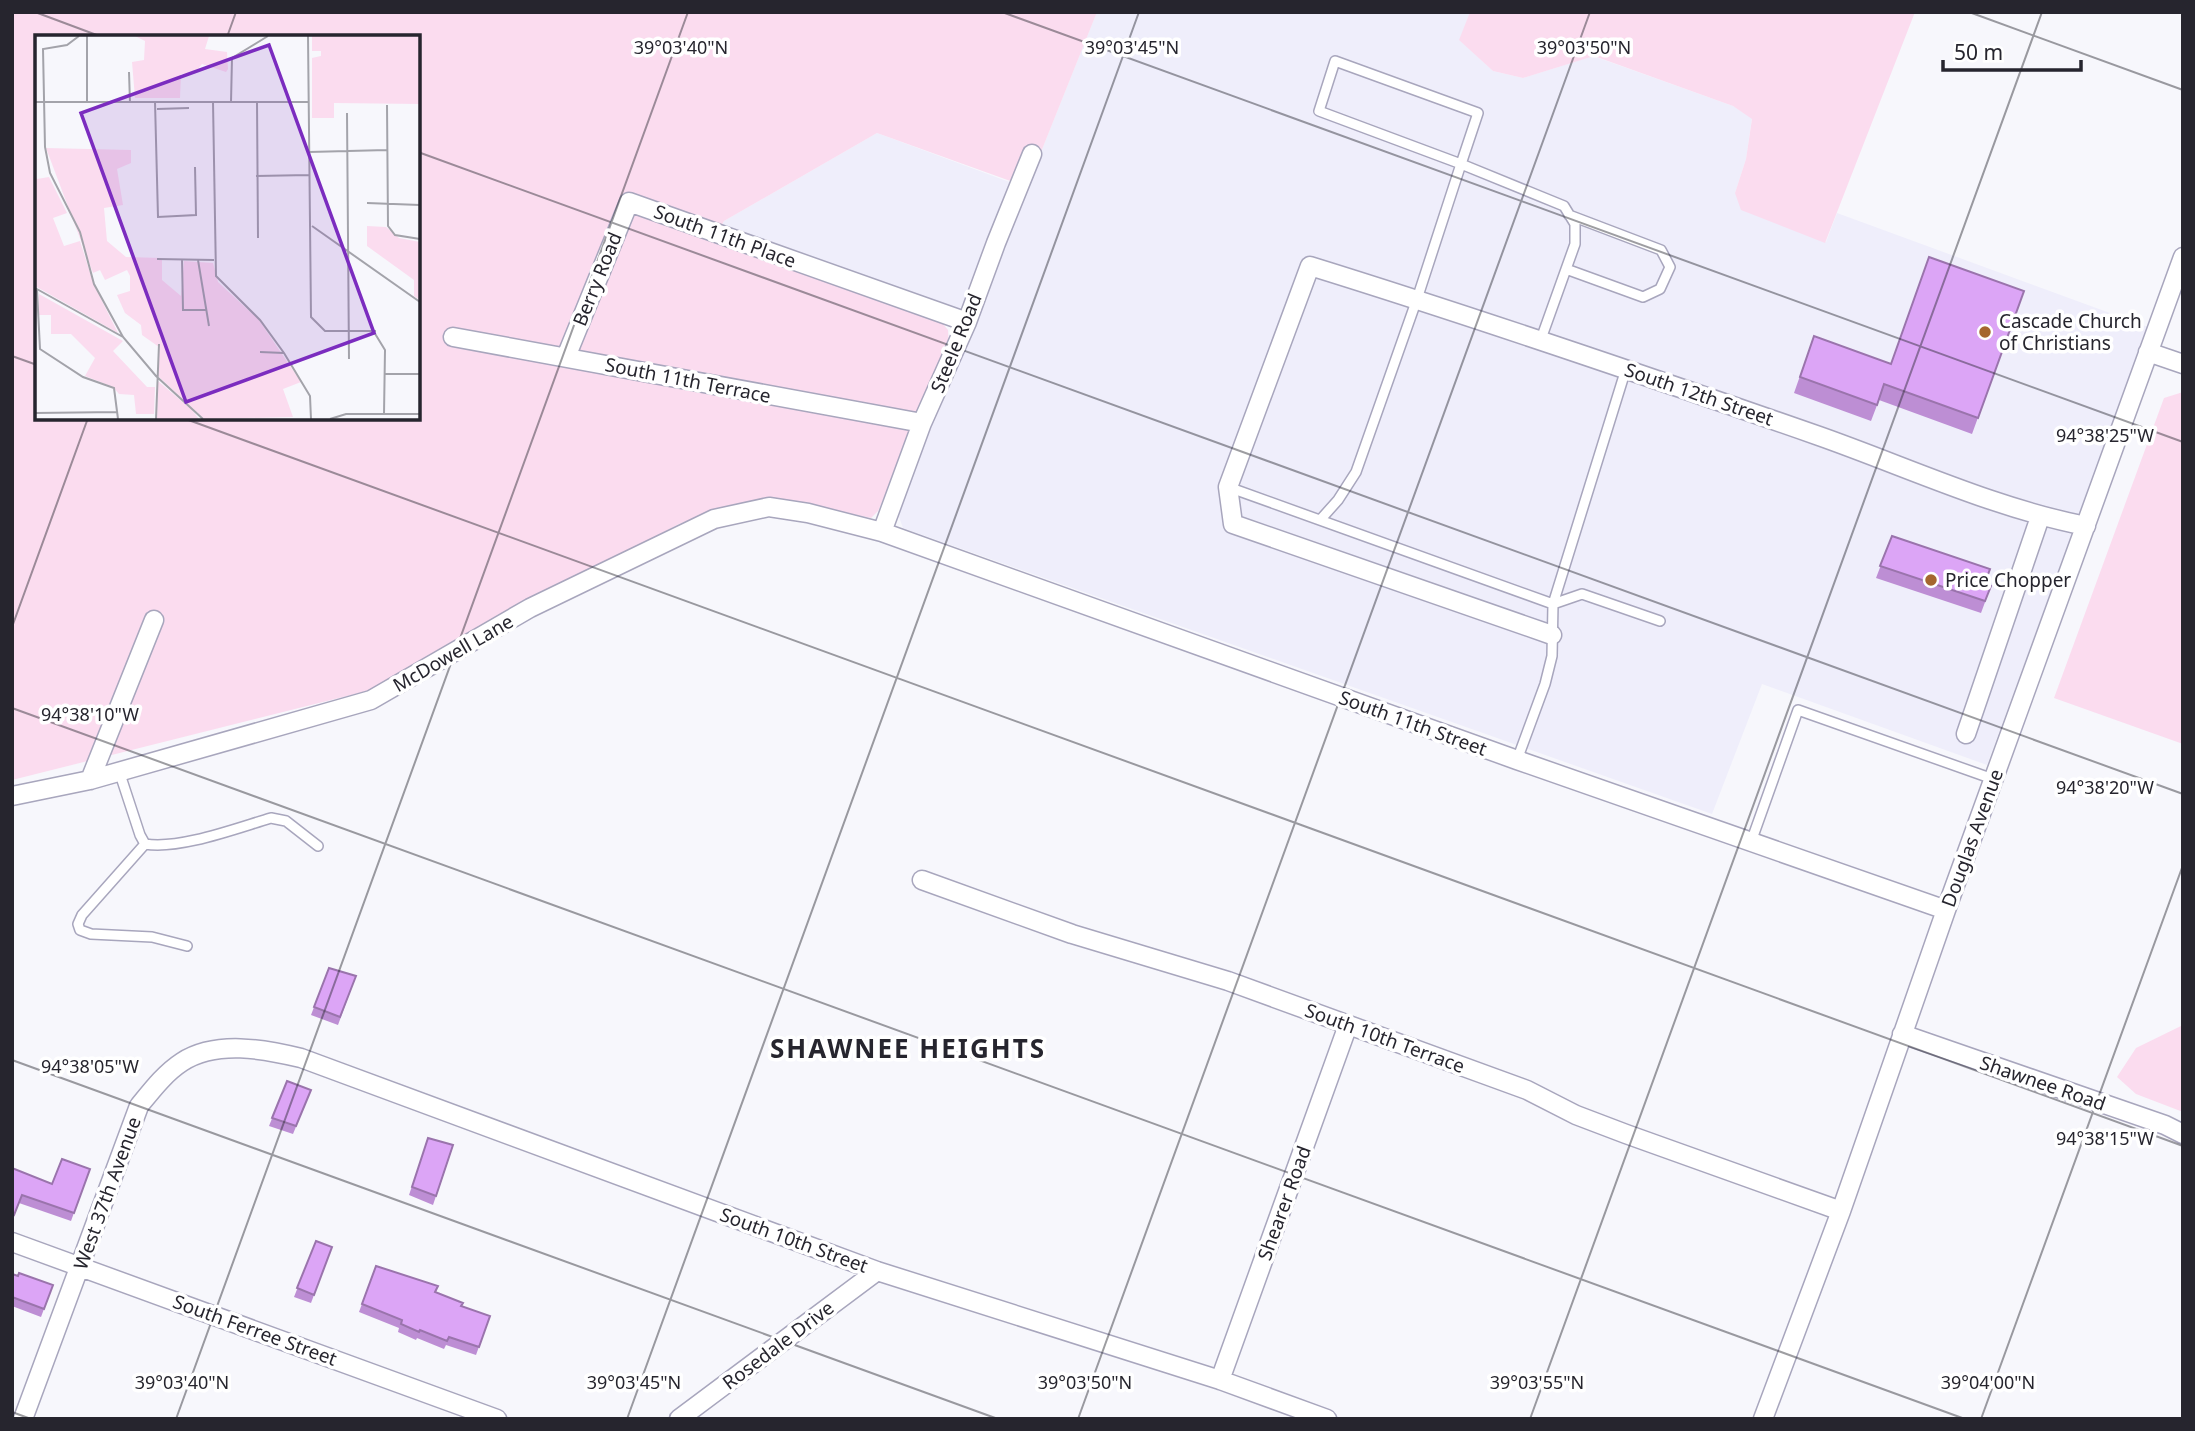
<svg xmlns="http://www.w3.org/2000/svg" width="2195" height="1431" viewBox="0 0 2195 1431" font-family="'Noto Sans',sans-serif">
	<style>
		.built { fill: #efeefb }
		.green { fill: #fbdcef; fill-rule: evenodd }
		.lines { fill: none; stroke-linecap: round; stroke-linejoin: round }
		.lane-casing { stroke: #a8a6bd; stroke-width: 12 }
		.street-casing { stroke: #a8a6bd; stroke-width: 21 }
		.lane { stroke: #fff; stroke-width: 9 }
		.street { stroke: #fff; stroke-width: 18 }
		.wall { fill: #bd8ed4 }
		.building { fill: #dca5f6; stroke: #9a74ac; stroke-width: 2 }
		.ticks { fill: none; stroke: #26252e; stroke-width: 2; stroke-opacity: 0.45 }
		.poi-dot { fill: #a5662e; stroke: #fff; stroke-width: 2.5 }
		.labels { text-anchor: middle; stroke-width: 7; stroke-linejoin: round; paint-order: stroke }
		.street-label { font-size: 19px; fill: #26252e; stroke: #fff }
		.poi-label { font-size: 19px; fill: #26252e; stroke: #fff; text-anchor: start }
		.district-label { font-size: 26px; font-weight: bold; letter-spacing: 2px; fill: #26252e; stroke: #fff }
		.inset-road { fill: none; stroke: #a3a3aa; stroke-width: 2 }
		.view { fill: #7b2cbf; fill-opacity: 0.15; stroke: #7b2cbf; stroke-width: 3.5 }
		.inset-edge { fill: none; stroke: #26252e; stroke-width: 3.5 }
		.ticks-label { font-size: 18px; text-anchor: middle; fill: #26252e; stroke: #fff; stroke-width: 7; stroke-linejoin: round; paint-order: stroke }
	</style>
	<rect width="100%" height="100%" fill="#f7f7fc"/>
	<!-- built -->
	<path class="built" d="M1097,12h373l-10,28 33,31 30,7 70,-22 140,50 19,12 -6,41 -11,34 91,49 11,-29 311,114 -161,438 -225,-81 -50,130 -809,-286 -4,-11 2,-11 30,-79z
		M877,133l135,50 -46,118 -7,8 -9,1 -229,-83 3,-6z"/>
	<!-- green -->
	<path class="green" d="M12,12h1085l-70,175 -150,-54 -153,88 -9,17 228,86 5,6 1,18 -71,163 -7,7 -89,-19 -52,6 -51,19 -312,167 -355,89zM37,37h381v381h-381z
		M1470,12h445l-90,231 -84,-33 -6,-17 11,-34 6,-40 -19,-13 -139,-50 -71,22 -30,-7 -34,-31z
		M2183,392v352l-129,-46 110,-300z
		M2183,1025v87l-47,-18 -19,-17 19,-29z"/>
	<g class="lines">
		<defs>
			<path id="lane" d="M1335,61l143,52 -17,51 -142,-53z
				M1566,269l77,28 17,-8 10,-22 -9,-17 -92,-35
				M1228,487l325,117 29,-10 78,27
				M1321,519l17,-19 18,-28 61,-173 44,-135 103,42 11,18v20l-34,95
				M1517,760l28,-76 7,-28 1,-52 73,-235
				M119,771l21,64 5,9c34,6 92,-16 126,-26l15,3 32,25
				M1751,842l47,-132 195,69
				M145,844l-63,71 -4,9 2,6 11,4 61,3 35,9"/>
			<path id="street" d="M453,337l469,86
				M2148,352l35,12
				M566,357l63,-155 338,120
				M882,532l40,-109 45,-101 29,-79 36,-89
				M1552,635l-319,-111 -5,-37 82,-221c171,53 340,111 509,170 88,31 175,72 267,90
				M1966,734l74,-217
				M90,780l64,-160
				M12,796l78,-16 281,-80 159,-92 184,-89 55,-12 39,6 74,19 635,228 429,150
				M922,880l150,54 156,47 299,109 49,25 50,19 215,77
				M1902,1034l263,91 18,9
				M12,1242l485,177
				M1220,1380l128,-355
				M23,1419l116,-313c13,-16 26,-33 43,-44 34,-22 82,-13 119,-4l576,213 343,109 107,39
				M679,1419l198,-148
				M1763,1419l78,-208 105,-301 237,-653"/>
		</defs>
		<!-- lane casing -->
		<use href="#lane" class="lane-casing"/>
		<!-- street casing -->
		<use href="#street" class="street-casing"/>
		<!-- lane -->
		<use href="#lane" class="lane"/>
		<!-- street -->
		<use href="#street" class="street"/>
	</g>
	<!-- wall -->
	<path class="wall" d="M2024,291l-52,143 -93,-34 -8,21 -77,-28 20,-57 77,28z
		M1892,536l94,44 5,6 -10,27 -105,-35z
		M329,968l27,8 -18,49 -27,-10z
		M287,1081l24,9 -18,44 -24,-8z
		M428,1138l25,7 -20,60 -24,-10z
		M12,1168l40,16 38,-15 -19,52 -52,-18 -7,16z
		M316,1241l16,6 -21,56 -17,-6z
		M376,1266l59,26 26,14 29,10 -14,39 -30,-10 -2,4 -27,-11 -1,2 -18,-8 1,-4 -40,-16z
		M12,1274l41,11 -12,32 -29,-11z"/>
	<!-- building -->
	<path class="building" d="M1929,257l95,34 -46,127 -94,-34 -7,21 -77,-28 14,-41 77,28z
		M1892,536l98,33 -4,11 5,6 -6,15 -105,-35z
		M329,968l27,8 -16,41 -26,-10z
		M287,1081l24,9 -15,36 -24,-8z
		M428,1138l25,7 -17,51 -24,-9z
		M62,1159l28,10 -16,44 -52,-18 -8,20 -2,-1v-46l40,16z
		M316,1241l16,6 -18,48 -17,-7z
		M376,1266l62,20 -3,6 28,11 -2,3 29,10 -11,31 -30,-10 -2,4 -27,-11 -1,2 -18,-8 1,-4 -40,-16z
		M19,1273l34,12 -9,24 -32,-12v-23l6,2z"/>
	<!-- ticks -->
	<path class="ticks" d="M35,12l67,25M1002,12l1181,430M1969,12l214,78M227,37l9,-25M418,152l1765,642M12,356l25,9M183,418l2000,728M12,627l76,-209M12,708l1953,711M12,1060l986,359M12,1412l19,7M176,1419l512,-1407M627,1419l512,-1407M1078,1419l512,-1407M1530,1419l512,-1407M1981,1419l202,-554"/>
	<!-- markers -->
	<g class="poi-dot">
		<circle cx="1985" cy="332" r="7"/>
		<circle cx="1931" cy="580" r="7"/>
	</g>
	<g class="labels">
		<!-- street labels -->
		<g class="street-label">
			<text transform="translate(725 236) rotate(20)" y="7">South 11th Place</text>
			<text transform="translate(597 279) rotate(-68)" y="7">Berry Road</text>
			<text transform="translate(956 343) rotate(-68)" y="7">Steele Road</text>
			<text transform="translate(688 380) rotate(11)" y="7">South 11th Terrace</text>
			<text transform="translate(1699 394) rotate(19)" y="7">South 12th Street</text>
			<text transform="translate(453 653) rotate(-30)" y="7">McDowell Lane</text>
			<text transform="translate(1413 723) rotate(20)" y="7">South 11th Street</text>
			<text transform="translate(1972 838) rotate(-70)" y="7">Douglas Avenue</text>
			<text transform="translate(1385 1038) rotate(20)" y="7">South 10th Terrace</text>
			<text transform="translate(2043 1083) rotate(19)" y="7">Shawnee Road</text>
			<text transform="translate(107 1193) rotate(-70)" y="7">West 37th Avenue</text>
			<text transform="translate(1284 1203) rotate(-70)" y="7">Shearer Road</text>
			<text transform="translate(794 1240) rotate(20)" y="7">South 10th Street</text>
			<text transform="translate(255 1330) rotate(20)" y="7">South Ferree Street</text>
			<text transform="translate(778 1345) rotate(-37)" y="7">Rosedale Drive</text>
		</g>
		<!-- poi labels -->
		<g class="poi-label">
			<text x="1999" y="328">Cascade Church<tspan x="1999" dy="22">of Christians</tspan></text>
			<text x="1945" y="587">Price Chopper</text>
		</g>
		<!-- district labels -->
		<g class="district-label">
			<text x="908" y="1058">SHAWNEE HEIGHTS</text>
		</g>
	</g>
	<!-- overview -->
	<g transform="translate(35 35)">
		<rect width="385" height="385" fill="#f7f7fc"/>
		<path d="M100,1h74l-4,13 22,3 1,17 -2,3 -24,-8 -7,9 -14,1 -1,24h-45l-3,-36 12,-2 1,-19zM277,1h108v68l-86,-1v15h-22v-60l9,-2v-5h-9zM11,113l85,2v13l-14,6 6,36 -19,3 3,33 19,16 36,1v22l19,16 3,-35 29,2 5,19 41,38 42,62 -18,7 10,28 -89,2 -46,-43 1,-29 -17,-12 -1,-10 -16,-12 -8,-18 13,-4v-15l-3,-6 -22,10 -5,-10 -7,3zM0,140l2,4 12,-2 18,36 -14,5 11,28 16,-5 14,44 24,48 -83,-47zM332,191l19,1 13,11 21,4v58l-6,-4v-16l-47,-34zM4,259l84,47 -10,10 34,36h8l-1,27h-18l-2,-19 -15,-1 -6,-7 -28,-11 10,-18 -24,-24h-20v-19h-13zM123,346l34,29 7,9h-42z" fill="#fbdcef"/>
		<path class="inset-road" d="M44,1l-12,9 -24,4 2,98 5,26 30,59 14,52 29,53 33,39 47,43M52,1v66M273,1l3,281 14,14h51M94,37l1,31M0,67h274M120,67l3,115 38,-2 -1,-48M178,67l3,174 44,44 24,33 26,43 1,23M196,67l1,-44 36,-22M222,67l1,136M352,70l1,121 7,9 25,4M122,74l32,-1M312,78l2,246M274,117l78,-2M221,141l53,-1M332,168l53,2M277,191l108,76M122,224l57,1M147,224l1,51h23M163,225l11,66M0,253l88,49M2,255l3,59 43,28 31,11 4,31M339,297l11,18 -1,64M225,317l24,1M350,339h35M0,378l83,-1M121,384l3,-75M295,384l16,-5h74"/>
		<path class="view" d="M234,10l105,288 -188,69 -105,-289z"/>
		<rect width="385" height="385" class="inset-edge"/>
	</g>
	<g class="ticks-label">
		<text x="681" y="54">39°03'40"N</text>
		<text x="1132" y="54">39°03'45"N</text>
		<text x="1584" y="54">39°03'50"N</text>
		<text x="2105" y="442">94°38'25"W</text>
		<text x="90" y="721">94°38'10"W</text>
		<text x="2105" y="794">94°38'20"W</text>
		<text x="90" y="1073">94°38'05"W</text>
		<text x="2105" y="1145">94°38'15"W</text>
		<text x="182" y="1389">39°03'40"N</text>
		<text x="634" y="1389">39°03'45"N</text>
		<text x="1085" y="1389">39°03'50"N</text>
		<text x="1537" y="1389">39°03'55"N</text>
		<text x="1988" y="1389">39°04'00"N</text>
	</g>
	<!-- border -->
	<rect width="2195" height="1431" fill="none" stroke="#26252e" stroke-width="28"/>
	<!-- scale -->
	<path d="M1943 60v10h138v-10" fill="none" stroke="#26252e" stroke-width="3.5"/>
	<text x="1954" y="60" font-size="21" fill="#26252e" stroke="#ffffff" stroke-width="5" paint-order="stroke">50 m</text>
</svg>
